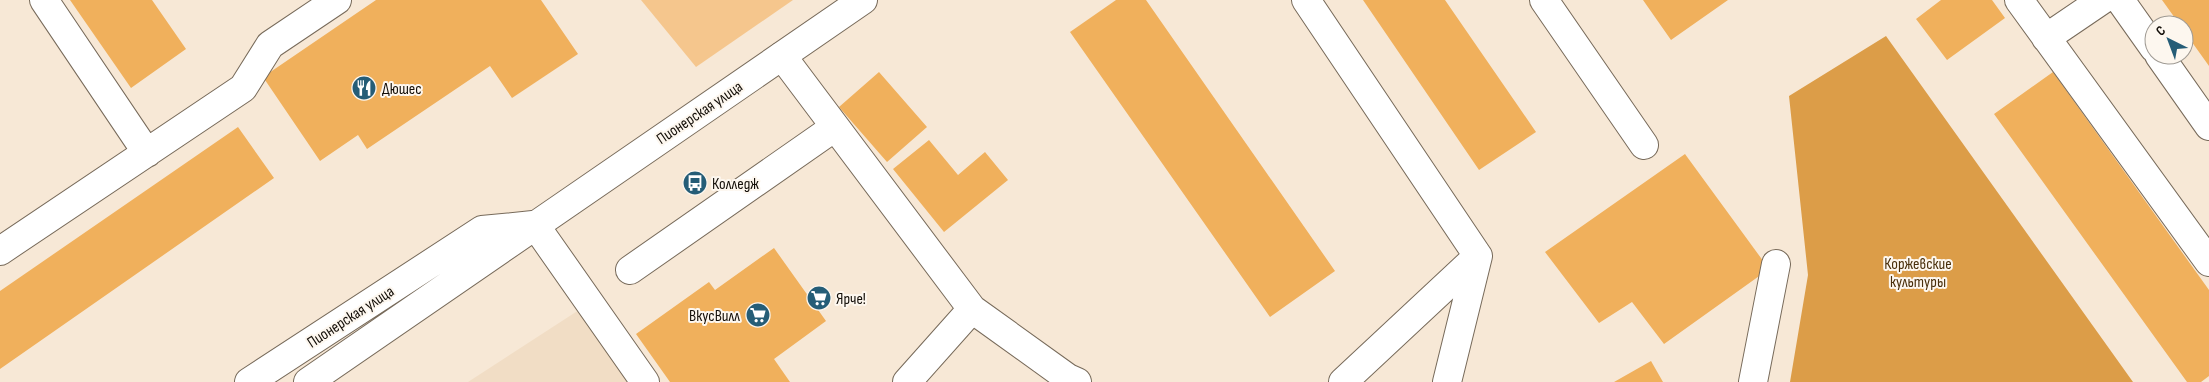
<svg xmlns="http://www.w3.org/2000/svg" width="2209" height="382" viewBox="0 0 2209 382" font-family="'Sofia Sans Condensed',sans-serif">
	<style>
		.built { fill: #f1ddc5 }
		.green { fill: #f5c68d }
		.forest { fill: #dc9d48 }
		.building { fill: #f0b05c }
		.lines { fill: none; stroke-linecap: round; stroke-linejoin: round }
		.minor-casing { stroke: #776a5a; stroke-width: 30 }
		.major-casing { stroke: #776a5a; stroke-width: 30 }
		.minor { stroke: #fff; stroke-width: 28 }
		.major { stroke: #fff; stroke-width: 28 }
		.labels { text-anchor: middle; stroke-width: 4; stroke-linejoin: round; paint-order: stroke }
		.poi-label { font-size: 16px; fill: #130e08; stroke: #fdf7ef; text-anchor: start }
		.street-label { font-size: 16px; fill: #130e08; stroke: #fdf7ef }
		.park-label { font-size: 16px; fill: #4a300c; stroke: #fdf7ef }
	</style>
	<rect width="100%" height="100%" fill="#f7e8d6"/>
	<!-- built -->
	<path class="built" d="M599,297l59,85h-190z"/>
	<!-- green -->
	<path class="green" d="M641,0h152l-97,67z"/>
	<!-- forest -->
	<path class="forest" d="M1886,36l247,346h-343l18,-107 -19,-179z"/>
	<!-- building -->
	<path class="building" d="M70,0h82l34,49 -55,39z
		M376,0h165l37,54 -66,44 -22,-32 -123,83 -9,-14 -38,26 -57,-84z
		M1116,0h30l189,271 -65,46 -200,-285z
		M1363,0h82l91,132 -57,38z
		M1643,0h85l-57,40z
		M1941,0h51l13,18 -58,42 -31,-41z
		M2162,0h47v66l-25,-35v-6h-4z
		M879,72l48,55 -40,35 -48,-55z
		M2053,72l156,218v86l-8,6h-14l-193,-268z
		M238,127l36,51 -274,191v-78z
		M929,140l29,35 27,-23 23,28 -64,52 -51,-63z
		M1685,154l84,115 -105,75 -32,-42 -33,21 -54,-71z
		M774,248l52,73 -52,38 16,23h-120l-34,-48 73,-52 6,8z
		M1651,361l12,21h-49z"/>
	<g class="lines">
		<defs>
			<path id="minor" d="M44,0l103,153
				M1306,0l172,256 -31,126
				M1544,0l100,145
				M2019,0l190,262
				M2120,0l34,48
				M2046,38l56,-38
				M2159,55l50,71
				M782,56l190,253 96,69 9,4
				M535,225l110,157
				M0,251l243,-163 27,-43 67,-45
				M630,270l205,-143
				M907,382l65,-73
				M1343,382l135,-126
				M1753,382l23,-118"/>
			<path id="major" d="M249,382l233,-152 51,-5
				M308,382l555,-382"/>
		</defs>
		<!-- minor casing -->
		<use href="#minor" class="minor-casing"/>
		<!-- major casing -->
		<use href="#major" class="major-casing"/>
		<!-- minor -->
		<use href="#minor" class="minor"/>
		<!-- major -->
		<use href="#major" class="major"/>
	</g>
	<!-- icons -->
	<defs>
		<symbol id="restaurant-disc" viewBox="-11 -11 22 22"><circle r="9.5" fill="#255d77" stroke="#fdf7ef"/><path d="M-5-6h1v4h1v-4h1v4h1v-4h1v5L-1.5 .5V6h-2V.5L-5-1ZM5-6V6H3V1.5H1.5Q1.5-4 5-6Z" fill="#fff"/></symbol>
		<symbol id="bus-disc" viewBox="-11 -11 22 22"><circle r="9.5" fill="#255d77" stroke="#fdf7ef"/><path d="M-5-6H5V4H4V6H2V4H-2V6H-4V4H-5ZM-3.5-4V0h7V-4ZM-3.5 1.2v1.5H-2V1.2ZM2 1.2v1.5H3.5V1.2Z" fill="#fff"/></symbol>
		<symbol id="supermarket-disc" viewBox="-11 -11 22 22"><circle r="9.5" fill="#255d77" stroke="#fdf7ef"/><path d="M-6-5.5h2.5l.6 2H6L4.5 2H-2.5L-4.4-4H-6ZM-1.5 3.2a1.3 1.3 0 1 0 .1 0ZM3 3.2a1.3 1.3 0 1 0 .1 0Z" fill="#fff"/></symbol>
	</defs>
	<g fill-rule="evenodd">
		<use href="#restaurant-disc" x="350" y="74" width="28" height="28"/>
		<use href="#bus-disc" x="681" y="169" width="28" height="28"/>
		<use href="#supermarket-disc" x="805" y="284" width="28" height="28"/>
		<use href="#supermarket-disc" x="744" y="301" width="28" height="28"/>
	</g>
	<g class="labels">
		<!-- poi labels -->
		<g class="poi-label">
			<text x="382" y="94">Дюшес</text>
			<text x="712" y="189">Колледж</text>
			<text x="836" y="304">Ярче!</text>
			<text x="740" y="321" text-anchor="end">ВкусВилл</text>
		</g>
		<!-- street labels -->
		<g class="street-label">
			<text transform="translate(699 112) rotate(-34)" y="6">Пионерская улица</text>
			<text transform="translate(350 316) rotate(-33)" y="6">Пионерская улица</text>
		</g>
		<!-- park labels -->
		<g class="park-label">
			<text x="1918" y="269">Коржевские<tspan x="1918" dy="18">культуры</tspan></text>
		</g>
	</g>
	<!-- north arrow -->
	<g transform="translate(2169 40) rotate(318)"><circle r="24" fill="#fdf7ef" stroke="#9f9a93"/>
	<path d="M0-4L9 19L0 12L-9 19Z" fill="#255d77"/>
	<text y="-8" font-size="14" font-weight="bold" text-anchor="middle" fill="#130e08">С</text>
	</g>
</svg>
